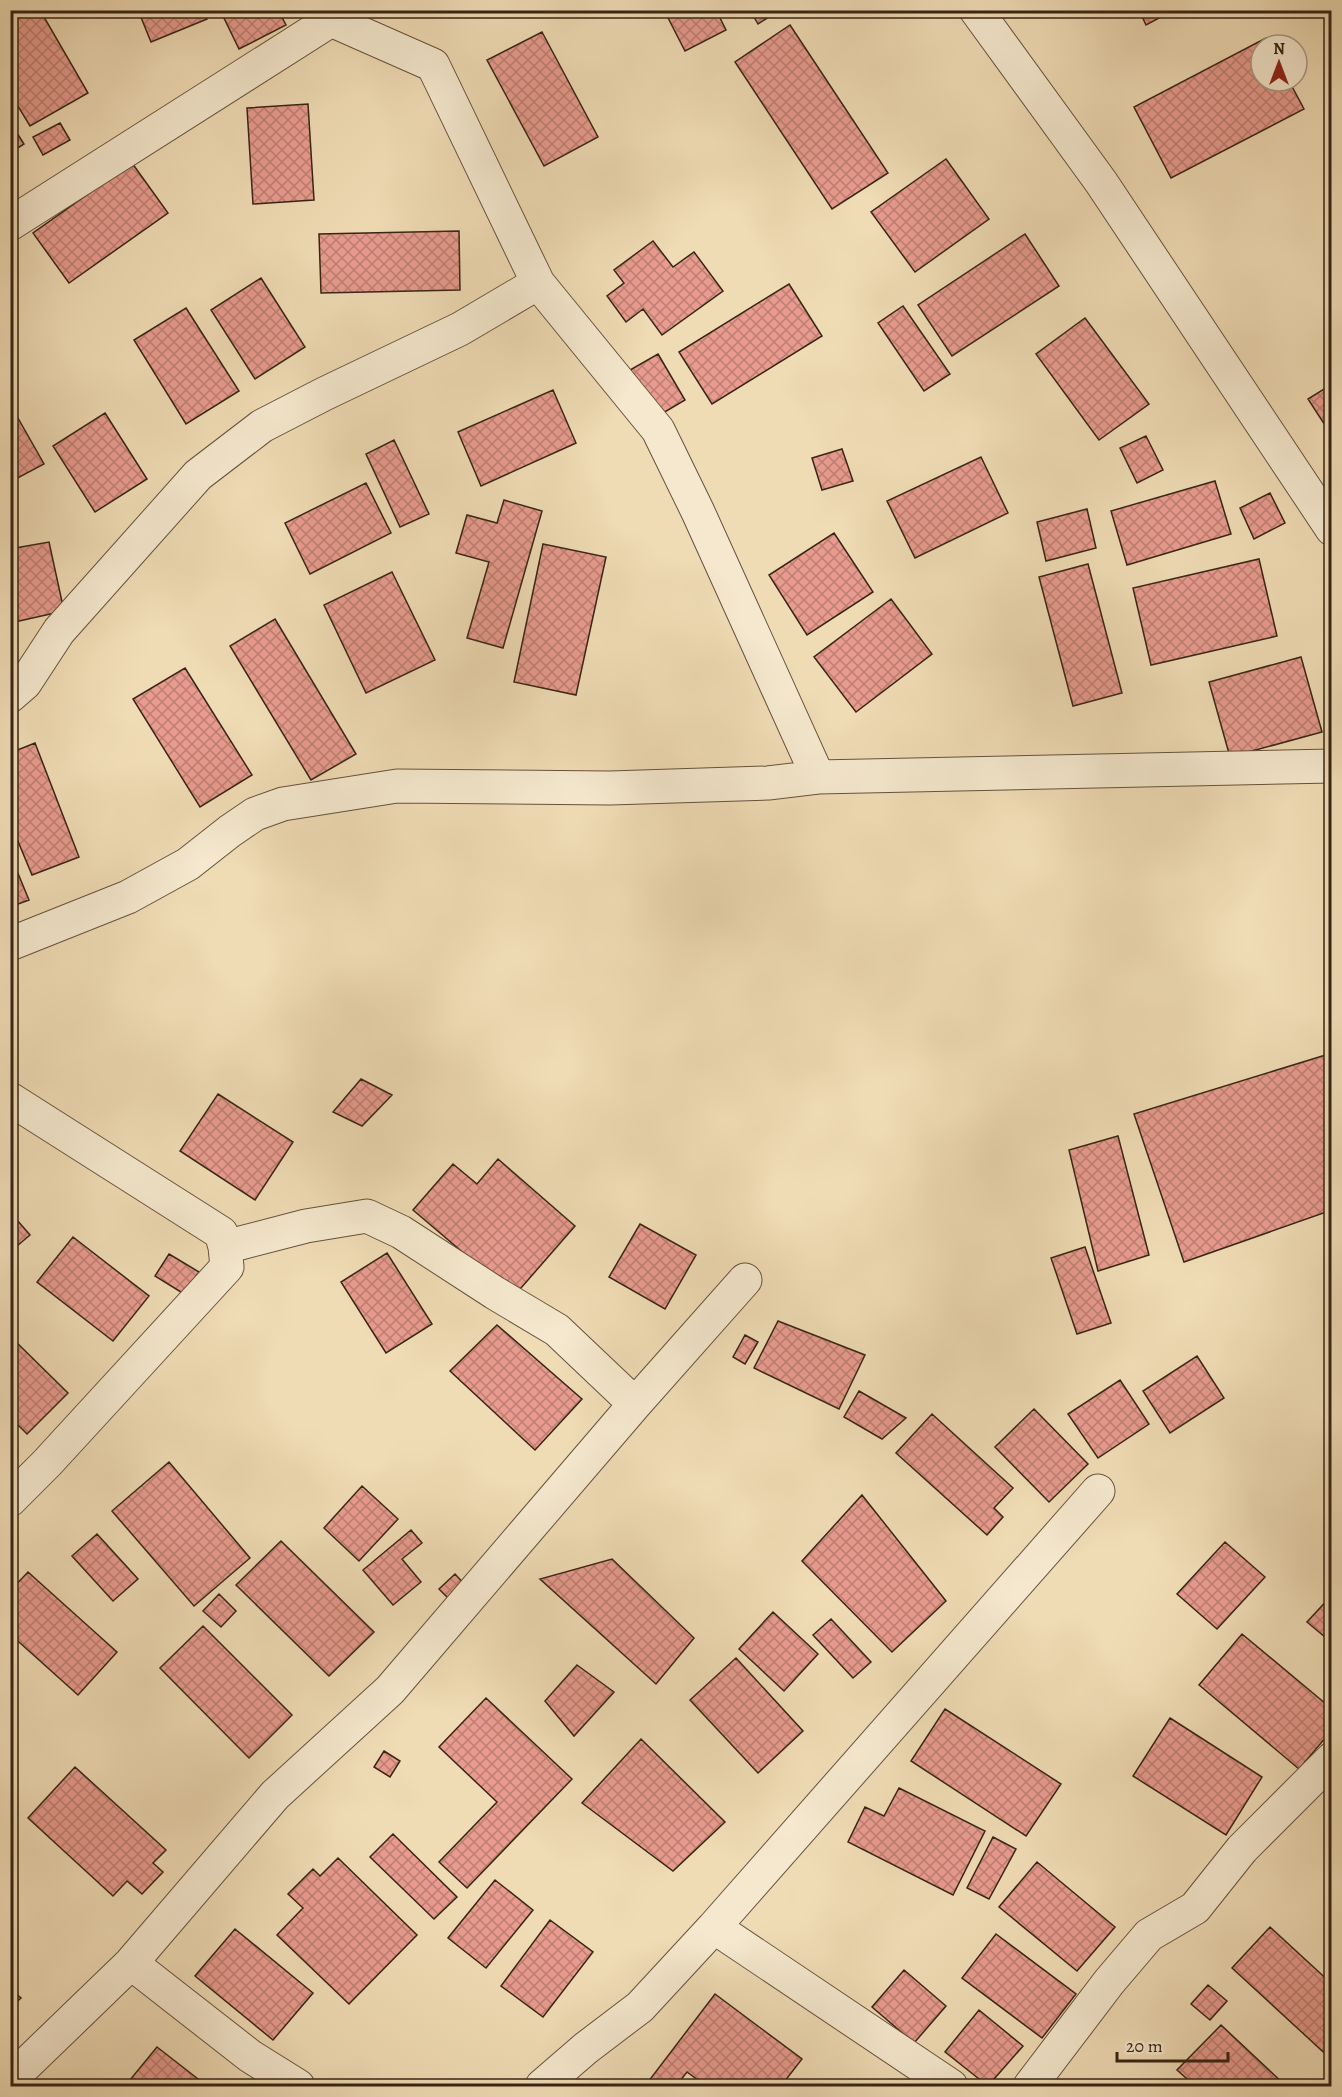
<svg xmlns="http://www.w3.org/2000/svg" width="1342" height="2097" viewBox="0 0 1342 2097" font-family="Alegreya,serif">
	<style>
		.building { fill: url(#building-cross-hatch); stroke: #372515; stroke-width: 1.5 }
		.lines { fill: none; stroke-linecap: round; stroke-linejoin: round }
		.minor-casing { stroke: #65523d; stroke-width: 35 }
		.minor { stroke: #f5e8ce; stroke-width: 33 }
	</style>
	<defs>
		<pattern id="building-cross-hatch" width="8" height="8" patternUnits="userSpaceOnUse" patternTransform="scale(1.5)"><rect width="8" height="8" fill="#e89b8e"/><path d="M0 0l8 8M0 8l8-8" fill="none" stroke="#bd7e73"/></pattern>
	</defs>
	<rect width="100%" height="100%" fill="#efdbb4"/>
	<filter id="stains"><feTurbulence type="fractalNoise" baseFrequency=".00333" numOctaves="4"/><feColorMatrix values="0 0 0 0 .2 0 0 0 0 .09 0 0 0 0 .02 0 0 0 .5 -.17"/></filter>
	<radialGradient id="worn" r=".72"><stop offset=".6" stop-color="#630" stop-opacity="0"/><stop offset="1" stop-color="#630" stop-opacity=".3"/></radialGradient>
	<!-- building -->
	<path class="building" d="M28,10h12l48,83 -58,33 -20,-33v-72z
		M138,10h65l4,9 -56,23z
		M235,10h43l8,15 -47,24 -16,-33z
		M664,10h52l10,20 -41,21z
		M750,10h30l-22,14z
		M1139,10h35l-28,15z
		M790,25l98,148 -56,36 -97,-147z
		M542,32l56,105 -54,29 -57,-106z
		M1266,38l4,7h-9v36h28l15,28 -133,69 -37,-71z
		M308,104l6,96 -61,4 -6,-96z
		M10,122l14,22 -14,9z
		M60,123l10,17 -27,15 -10,-18z
		M946,159l43,60 -74,53 -44,-60z
		M132,163l36,50 -99,70 -36,-50z
		M459,231l1,59 -139,3 -2,-59z
		M1025,234l34,52 -107,70 -34,-51z
		M653,241l20,26 21,-15 29,39 -61,44 -19,-26 -17,13 -19,-26 17,-13 -10,-13z
		M261,278l44,69 -50,32 -44,-69z
		M789,284l33,52 -110,68 -33,-52z
		M903,306l47,68 -26,17 -46,-68z
		M186,308l53,83 -53,33 -52,-84z
		M1085,318l64,86 -50,36 -63,-86z
		M658,354l27,46 -27,16 -28,-46z
		M1332,384v52l-24,-37z
		M553,390l23,53 -95,43 -23,-54z
		M10,404l34,60 -34,18z
		M105,413l42,66 -52,33 -42,-66z
		M1146,436l17,34 -26,13 -17,-35z
		M394,440l35,74 -29,13 -34,-73z
		M842,449l11,32 -31,9 -10,-32z
		M981,457l27,56 -93,45 -28,-57z
		M1215,481l16,53 -104,31 -16,-54z
		M366,483l25,50 -81,41 -25,-51z
		M1270,493l15,30 -31,16 -14,-31z
		M504,500l38,11 -39,137 -36,-10 22,-76 -33,-9 11,-38 30,8z
		M1087,509l9,39 -50,13 -9,-39z
		M834,533l39,59 -66,43 -38,-60z
		M49,542l15,69 -54,12v-74z
		M543,544l63,13 -30,138 -62,-13z
		M1259,559l18,77 -126,29 -18,-77z
		M1088,564l34,129 -49,13 -34,-129z
		M392,572l43,88 -69,33 -42,-88z
		M891,599l41,55 -76,58 -42,-55z
		M275,619l81,135 -45,26 -81,-134z
		M1301,657l21,75 -92,25 -21,-75z
		M185,668l67,107 -52,32 -67,-108z
		M35,743l44,114 -47,18 -22,-53v-69z
		M10,854l19,46 -19,7z
		M1332,1053v157l-148,52 -50,-148z
		M361,1079l31,16 -30,31 -29,-14z
		M218,1094l75,48 -38,58 -75,-49z
		M1118,1136l31,119 -51,16 -29,-121z
		M498,1159l77,67 -61,70 -101,-86 40,-46 24,20z
		M10,1212l20,23 -20,17z
		M640,1224l56,31 -31,54 -56,-32z
		M73,1237l76,59 -36,45 -76,-59z
		M1085,1247l26,76 -34,11 -26,-76z
		M387,1253l45,71 -46,29 -45,-71z
		M169,1254l30,18 -15,22 -29,-18z
		M778,1321l87,34 -26,54 -85,-41z
		M497,1325l85,74 -47,51 -85,-79z
		M745,1335l13,7 -13,22 -12,-7z
		M10,1336l58,57 -41,41 -17,-17z
		M1197,1356l27,42 -54,35 -27,-42z
		M1120,1380l29,44 -51,34 -30,-44z
		M859,1391l47,27 -24,21 -38,-22z
		M1034,1409l54,55 -39,38 -54,-55z
		M932,1414l81,74 -19,20 9,9 -16,18 -91,-82z
		M169,1462l81,96 -56,48 -82,-95z
		M362,1486l36,33 -39,42 -35,-33z
		M862,1495l84,106 -54,51 -90,-91z
		M411,1530l11,13 -20,16 19,23 -28,23 -30,-35z
		M97,1534l41,45 -25,22 -41,-45z
		M281,1541l93,91 -45,44 -93,-91z
		M1225,1542l40,35 -48,52 -40,-35z
		M612,1559l82,79 -38,46 -116,-105z
		M28,1572l89,80 -39,43 -68,-61v-43z
		M455,1574l12,13 -15,15 -13,-13z
		M219,1594l17,17 -15,16 -18,-16z
		M1332,1595v48l-25,-21z
		M773,1612l45,42 -34,37 -45,-42z
		M831,1619l40,43 -18,16 -40,-43z
		M203,1626l89,89 -43,43 -89,-90z
		M1242,1634l90,75v21l-33,39 -100,-84z
		M736,1658l67,73 -45,42 -68,-73z
		M577,1665l37,27 -40,44 -29,-35z
		M486,1698l86,81 -105,109 -28,-26 58,-60 -58,-55z
		M945,1709l116,75 -35,52 -115,-75z
		M1170,1718l92,59 -36,58 -93,-59z
		M641,1739l84,83 -52,49 -91,-68z
		M384,1751l16,10 -10,16 -16,-10z
		M75,1767l91,83 -13,13 10,9 -21,22 -15,-13 -14,15 -85,-78z
		M899,1788l86,43 -32,64 -105,-53 17,-35 19,9z
		M393,1834l64,63 -23,22 -64,-62z
		M993,1837l23,12 -27,50 -22,-11z
		M338,1858l79,77 -68,69 -72,-69 26,-27 -15,-14 25,-25 7,7z
		M1037,1862l78,65 -38,44 -78,-64z
		M495,1880l38,30 -47,58 -38,-30z
		M550,1920l43,32 -50,65 -42,-31z
		M1270,1927l62,57v76l-100,-92z
		M235,1929l78,64 -40,47 -78,-64z
		M996,1934l80,60 -34,44 -80,-60z
		M904,1970l42,36 -32,37 -42,-36z
		M1208,1985l19,16 -17,19 -19,-16z
		M10,1988l11,10 -11,10z
		M715,1994l87,65 -21,27h-75l-19,-14 -11,14h-31z
		M979,2010l44,36 -35,40 -43,-34z
		M1221,2025l65,61h-91l-18,-16z
		M157,2047l50,39h-82z"/>
	<g class="lines">
		<defs>
			<path id="minor" d="M327,10l4,10 102,45 105,218 120,147 40,82 120,265
				M976,10l125,172 231,347
				M10,224l321,-204
				M10,696l15,-13 34,-52 139,-156 64,-49 62,-32 136,-65 78,-46
				M10,944l118,-47 60,-33 42,-33 25,-17 28,-10 114,-18 213,2 158,-5 50,-6 514,-11
				M10,1099l211,134 4,14 2,20 -180,196 -37,37
				M225,1247l81,-21 61,-10 34,16 94,61 62,37 78,74
				M714,1927l237,159
				M131,1963l119,93 48,30
				M10,2080l121,-117 144,-168 115,-105 245,-286 110,-124
				M542,2086l44,-38 54,-41 74,-80 384,-436
				M1030,2086l79,-104 40,-47 46,-27 47,-59 90,-90"/>
		</defs>
		<!-- minor casing -->
		<use href="#minor" class="minor-casing"/>
		<!-- minor -->
		<use href="#minor" class="minor"/>
	</g>
	<!-- margin -->
	<rect width="1342" height="2097" fill="none" stroke="#efdbb4" stroke-width="36"/>
	<rect x="12" y="12" width="1318" height="2073" fill="none" stroke="#372515" stroke-width="3"/>
	<rect x="18" y="18" width="1306" height="2061" fill="none" stroke="#372515" stroke-width="1.5"/>
	<!-- north arrow -->
	<g transform="translate(1279 63)"><circle r="28" fill="#f5e8ce" stroke="#a99a84" stroke-width="1.5"/>
	<path d="M0-4.5L10 22L0 15L-10 22Z" fill="#8f2418"/>
	<text y="-9" font-size="16" font-weight="bold" text-anchor="middle" fill="#372515">N</text>
	</g>
	<!-- scale -->
	<path d="M1117 2052v9h111v-9" fill="none" stroke="#372515" stroke-width="3"/>
	<text x="1126" y="2052" font-size="18" fill="#372515" stroke="#f5e8ce" stroke-width="4.5" paint-order="stroke">20 m</text>
	<rect width="100%" height="100%" filter="url(#stains)"/>
	<rect width="100%" height="100%" fill="url(#worn)"/>
</svg>
